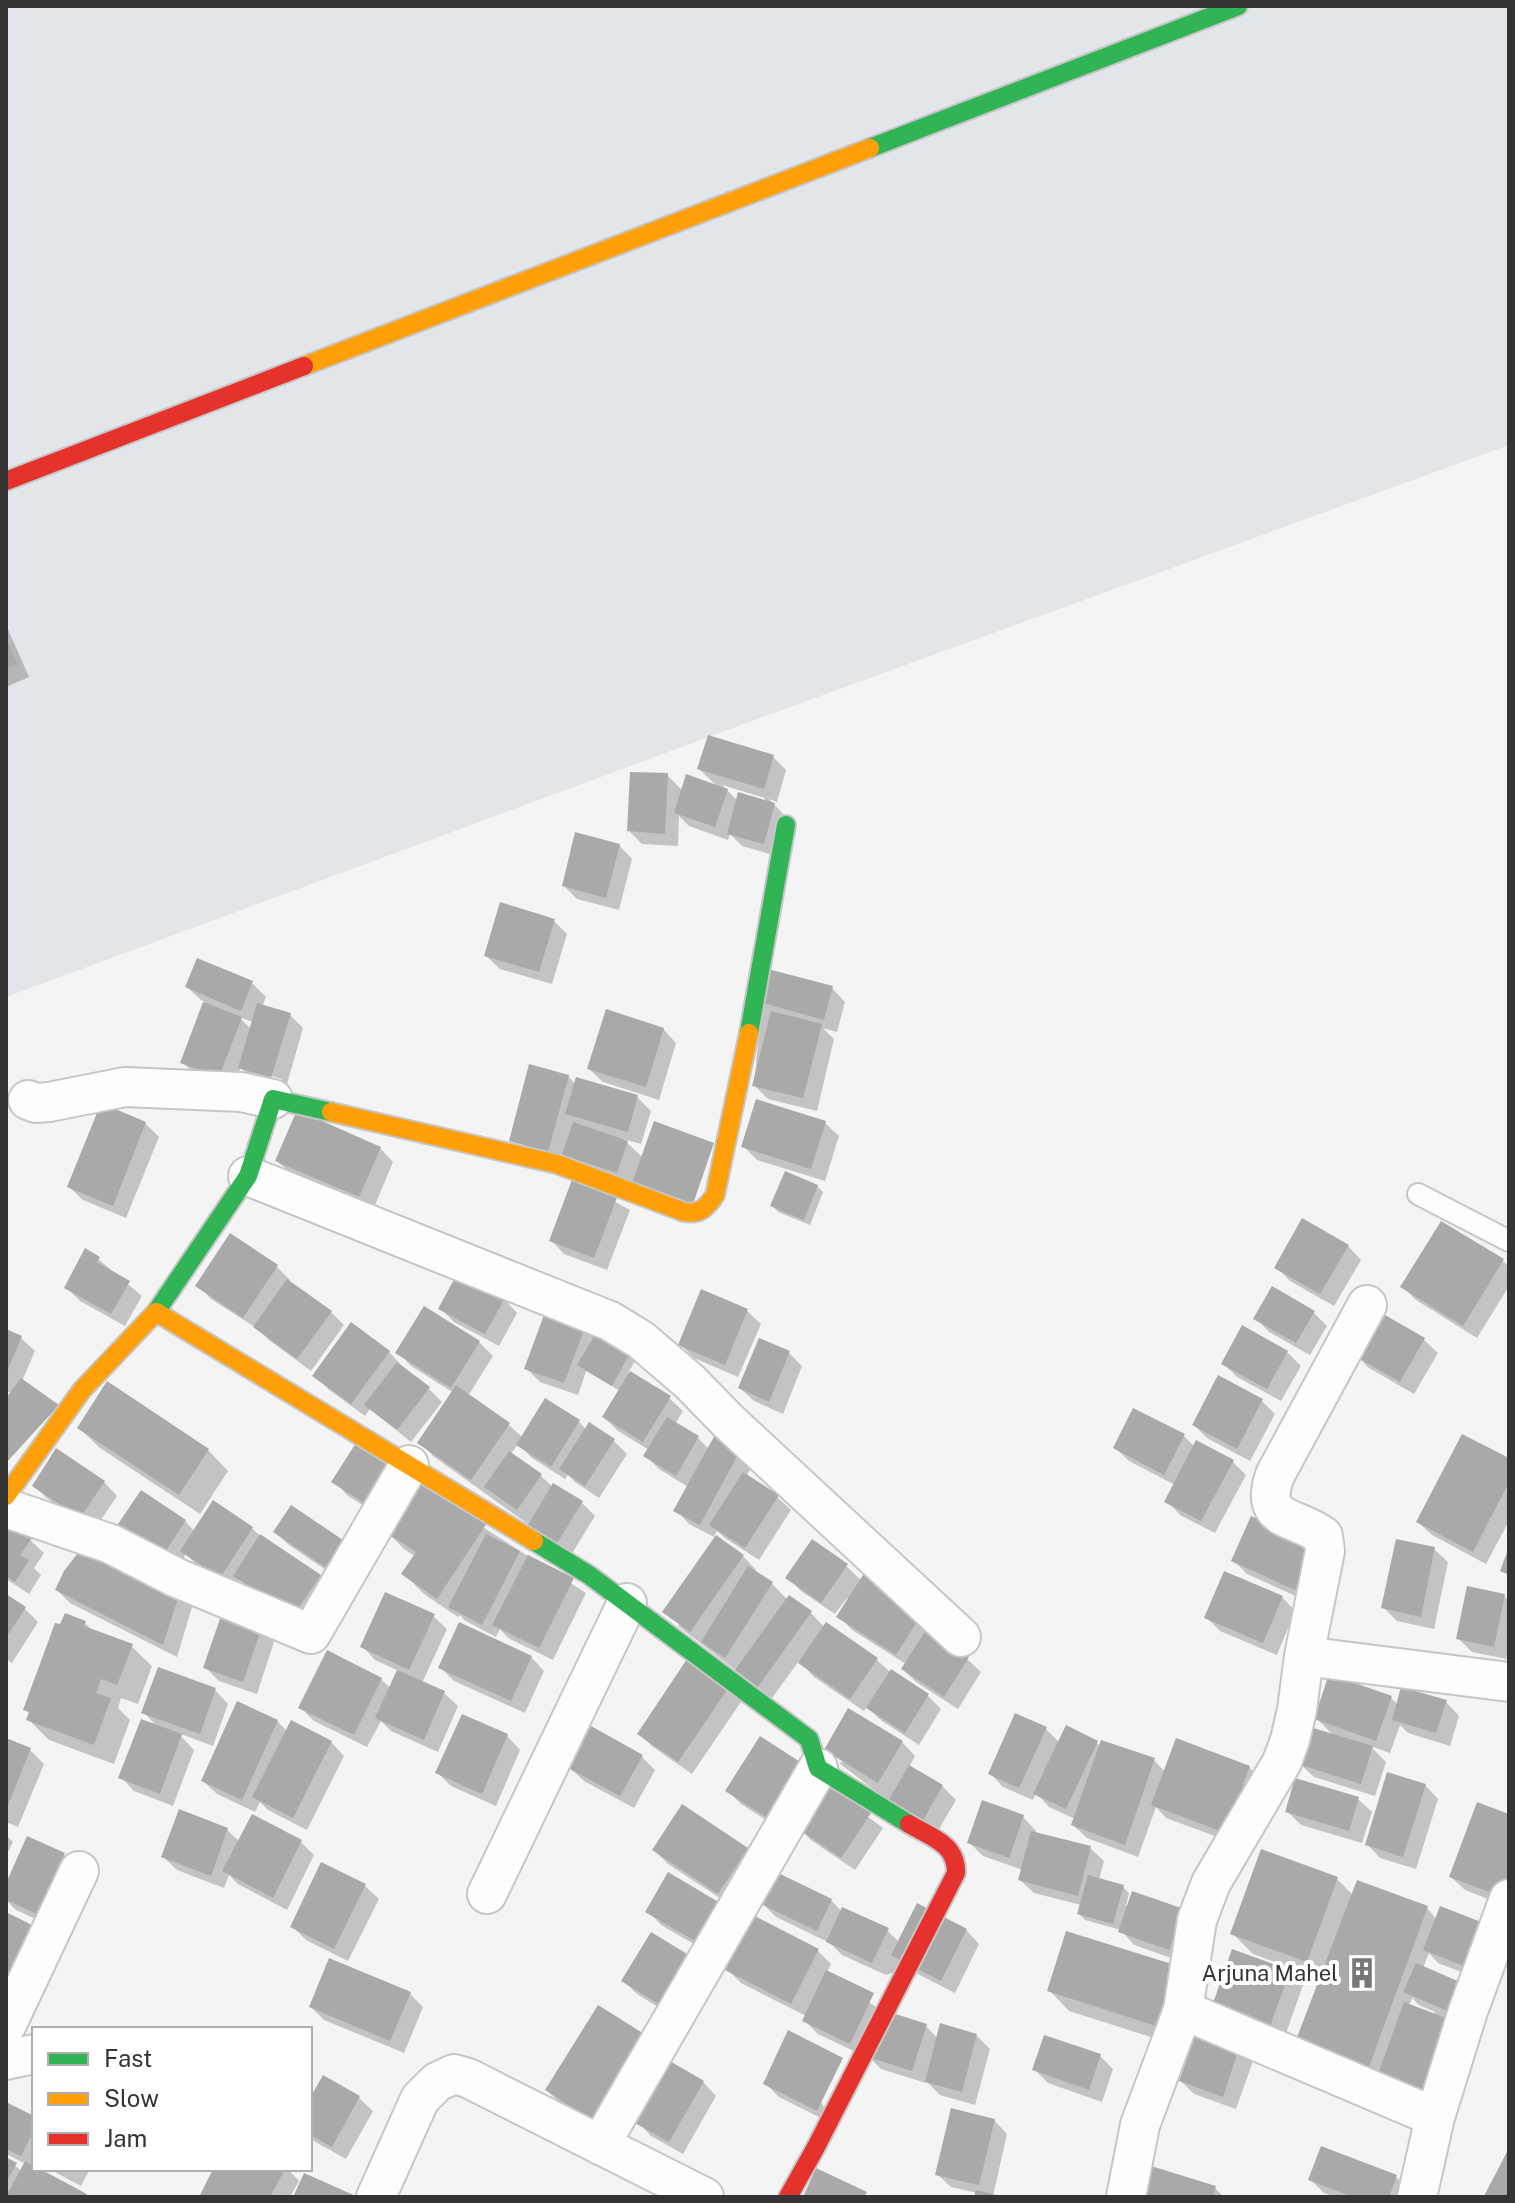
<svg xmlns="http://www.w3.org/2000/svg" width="1515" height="2203" viewBox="0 0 1515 2203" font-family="'Public Sans',sans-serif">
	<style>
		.built { fill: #e2e5e9 }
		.shadow { fill: #0003; fill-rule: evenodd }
		.building { fill: #a9a9a9 }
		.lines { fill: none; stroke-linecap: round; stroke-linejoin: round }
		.lane-casing { stroke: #c6c6c6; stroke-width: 24 }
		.street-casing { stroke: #c6c6c6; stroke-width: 42 }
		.fast-casing { stroke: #c6c6c6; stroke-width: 22 }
		.slow-casing { stroke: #c6c6c6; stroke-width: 22 }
		.jam-casing { stroke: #c6c6c6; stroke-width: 22 }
		.lane { stroke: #fdfdfd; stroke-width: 20 }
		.street { stroke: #fdfdfd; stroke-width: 38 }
		.fast { stroke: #30b455; stroke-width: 18 }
		.slow { stroke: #ff9f0a; stroke-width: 18 }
		.jam { stroke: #e5322d; stroke-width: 18 }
		.labels { text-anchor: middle; stroke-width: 8; stroke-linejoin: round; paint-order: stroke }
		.poi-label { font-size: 22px; fill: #343434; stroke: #fff; text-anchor: end }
	</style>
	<rect width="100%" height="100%" fill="#f4f4f4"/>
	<!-- built -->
	<path class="built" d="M6,6h1503v439l-749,273 -754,279z"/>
	<!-- shadow -->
	<path class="shadow" d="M6,625l23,52 -23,10z
		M773,757l13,13 -9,32 -8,-3 18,19 -10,38 -35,-10 -12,-12 -2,6 -39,-14 -10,-10 -1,30 -36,-2 -13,-13 38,-56 16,16 35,-4 -19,-18zM722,785l43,13 -1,4 -26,-1z
		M619,845l13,14 -13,51 -42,-11 -13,-13z
		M554,921l13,13 -15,50 -52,-15 -14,-13z
		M198,960l54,23 14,14 -4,10 27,7 14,14 -18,63 -32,-10 -12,-13 -9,22 -36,-14 -13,-14 22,-60 -4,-2 -14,-13zM239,1017l14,5 -2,7zM253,1071l29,8 -2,4 -27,-8z
		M832,988l13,14 -8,30 -14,-4 11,11 -17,72 -49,-12 -14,-14 8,-83z
		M663,1029l13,14 -17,57 -56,-18 -14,-13z
		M568,1076l8,9 61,12 14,14 -10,33 -18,-5 83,78 -181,-63z
		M145,1123l14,14 -33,81 -43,-18 -14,-13z
		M825,1123l14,13 -14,45 -68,-21 -14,-14z
		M380,1148l13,14 -20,48 -82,-36 -14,-13z
		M574,1180l56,30 -23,60 -43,-16 -13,-14z
		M817,1186l6,6 -13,33 -32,-13 -6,-7z
		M1348,1246l13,14 -27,46 -44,-25 -13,-14z
		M98,1259l44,37 -17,30 -45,-25 -14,-14z
		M1503,1261l6,6v19l-32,52 -61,-38 -13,-13z
		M277,1267l13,13 -1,2 42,30 13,13 -33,46 -42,-31 -11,-11 -47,-30 -13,-14z
		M504,1299l13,14 -18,33 -45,-24 -14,-14z
		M549,1307l80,48 6,6 -7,12 41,25 14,13 -8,13 23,14 11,11 7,-14 38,27 -8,15 31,20 14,13 -32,50 -34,-22 -8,-7 -3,5 29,20 13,14 -2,3 18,11 16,16 23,13 14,15 2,-3 50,35 14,13 37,23 13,13 -22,36 -37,-24 -15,-14 -3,4 -50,-34 -15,-16 -27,37 -94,-72 38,-88 -27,-14 -13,-14 12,-23 -29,-18 -13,-13 3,-6 -31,-19 -14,-14 16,-26 -34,-20 -8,24 -38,-13 -14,-14z
		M425,1308l54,34 14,14 -25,40 41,29 14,13 56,-16 7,7 27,11 14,14 -28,44 -24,-16 -7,-7 -3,4 -33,-21 -14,-14 -7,10 30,22 12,11 1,-1 28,17 13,13 -24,39 -138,-99 -13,-14 34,-49 -43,-27 -13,-14z
		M747,1311l14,13 -23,53 -44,-19 -14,-14z
		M1314,1313l13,13 -17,29 -41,-23 -13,-14z
		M1379,1314l45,26 14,13 -24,41 -45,-26 -13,-13z
		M352,1325l37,27 13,14 -1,2 27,20 14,14 -31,40 -41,-33 -5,7 -37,-27 -13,-14z
		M6,1331l15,7 14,13 -13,30 -16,21 6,-9 -6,-2z
		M1287,1352l14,14 -20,35 -44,-24 -14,-14z
		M789,1353l13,13 -19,48 -29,-13 -14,-13z
		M1262,1401l13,13 -25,47 -43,-23 -13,-13z
		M79,1428l129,22 20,21 -28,43 -100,-66z
		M1184,1436l11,11 37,14 14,14 -31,58 -35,-18 -13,-14 8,-16 -46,-24 -14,-13z
		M356,1446l230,147 -33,67 -45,-22 -8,-9 -4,8 -32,-17 -4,-5 -2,2 -34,-23 -20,-20 11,-18 -11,-7 -21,-21 5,-6 -41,-27 -13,-14z
		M1509,1460v61l-23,43 -54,-29 -14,-13z
		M104,1482l13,14 -23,34 -46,-31 -14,-13z
		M291,1508l54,75 -56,-38 -14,-13z
		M185,1521l10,11 57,-4 9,9 59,39 13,14 -25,38 -59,-39 -9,-9 -6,10 -38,-26 -10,-10 -14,21 -44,-29z
		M6,1523l24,17 14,13 -10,15 7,7 -12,19 -23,-15z
		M1434,1549l14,13 -14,67 -37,-8 -13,-13z
		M1328,1560l-19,42 -62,-28 -13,-13z
		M846,1566l16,15 105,78 14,13 -23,37 -42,-27 -13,-13 3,-5 -54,-34 -13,-14 11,-16 -3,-2 -12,16 -34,-23 -13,-14z
		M154,1584l39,20 -16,53 -107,-54 -13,-13z
		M1504,1596l5,5 -2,58 -35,-7 -14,-14z
		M6,1597l19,12 13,13 -26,41 -6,-4z
		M1282,1597l13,14 -18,44 -57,-24 -14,-14z
		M433,1616l14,13 -25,54 22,10 14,13 -20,46 -47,-21 -10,-10 -14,26 -53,-26 -14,-14 28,-54 53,26 10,10 8,-18 -24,-11 -13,-14z
		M85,1623l9,9 37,14 21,20 -14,38 -17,-6 -3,10 12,12 -16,44 -65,-24 -20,-20 2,-5 -5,-5z
		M261,1629l13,13 -17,52 -38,-13 -13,-13z
		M692,1656l53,40 -53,78 -39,-27 -14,-13z
		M531,1657l13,14 -19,42 -71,-32 -14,-14z
		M215,1690l13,14 -15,42 -35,-13 16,17 -21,56 -39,-15 -13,-14 38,-49 -16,-16z
		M1391,1698l7,7 48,-3 13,14 -9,30 -42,-13 -8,-8 -10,28 -20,-7 16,16 -11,34 -61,-19 -14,-13 34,-28 -18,-18z
		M277,1721l11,11 43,10 13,14 -37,74 -39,-20 -8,-8 -5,10 -38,-18 -14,-13z
		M1046,1729l14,14h37l4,4 53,13 11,12 84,-5 14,14 -24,64 -73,-27 -10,-11 -18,50 -51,-19 -14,-13 2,-6 -26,-12 -13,-14 -3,7 -30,-13 -13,-14z
		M507,1736l13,14 -24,56 -45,-20 -14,-14z
		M760,1739l28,95 -47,-30 -14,-14z
		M6,1740l24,10 14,14 -26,63 -12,-5z
		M902,1742l13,14 -6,11 33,19 14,14 -21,36 -96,-73z
		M642,1757l13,13 -21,38 -50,-27 -14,-13z
		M825,1785l58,43 -28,42 -44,-30 -13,-13z
		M1425,1785l13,14 -22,70 -36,-11 -13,-14z
		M1358,1799l14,13 -10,31 -61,-18 -13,-13z
		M1509,1816v91l-44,-17 -14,-13z
		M1023,1817l13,14 -1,3 55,14 14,13 -5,19 24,7 6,6 -3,13 57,5v51l-49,-17 -13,-15 -36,-10 -6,-6 2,-9 -47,-12 -14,-13 3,-10 -40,-14 -14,-14z
		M227,1830l13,12h61l13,13 -27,55 -49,-26 -9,-9 -5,13 -47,-18 -14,-13z
		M6,1835l7,7 -5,10 -2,-1z
		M747,1849l13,13 -28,44 -64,-42 -14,-14z
		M64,1855l13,14 -26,57 -35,-16 -10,-10v-12z
		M669,1875l42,79 -50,-29 -13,-14z
		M1337,1879l16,16 74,13 63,75 -52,-20 -9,-10 -6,15 42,18 -25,121 -129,-54 10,-74 -68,-25 -21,-21zM1412,1998l7,7 16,7 -1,3 -25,-9z
		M365,1886l14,13 -31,62 -42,-21 -14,-14z
		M831,1900l11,12 45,18 12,12 67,-12 13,14 -24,49 -49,-25 -20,7 -44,-20 -12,-12 -54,-26 -13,-13z
		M6,1915l25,11 13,14 -38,81z
		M652,1935l24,83 -39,-24 -13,-13z
		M817,1950l14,14 -4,8 57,41 42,13 12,13 38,-4 14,14 -15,56 -35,-10 -14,-14v2l-45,-14 -16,-16 -1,3 -46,-22 -14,-14 2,-4 -65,-33 -13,-13z
		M1289,1972l14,13 -20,57 -56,-20z
		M1194,1987l-18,58 -107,-34 -20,-21z
		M410,1994l13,13 -19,46 -80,-33 -13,-13z
		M789,2033l42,90 -52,-26 -14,-14z
		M1239,2047l14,14 -17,48 -42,-15 -13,-13z
		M661,2052l-51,83 -49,-31 -14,-14z
		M1100,2056l13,13 -11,33 -54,-19 -13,-13z
		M323,2078l36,20 14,13 -27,48 -36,-20v-37z
		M703,2082l13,14 -33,58 -32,-18 -13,-14z
		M6,2104l28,14v51l53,28h-81v-38l16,12 4,-7 -20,-10z
		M994,2120l13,14 -14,62 3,1h-20l1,-4 -26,-6 -14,-13z
		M49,2169h41l-9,17z
		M215,2169h73l11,12 -9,16h-89z
		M1396,2177l14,14 -3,6h-72l-11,-4 -14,-14z
		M1215,2188l9,9h-80z"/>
	<!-- building -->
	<path class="building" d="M6,639l11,25 -11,4z
		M708,735l66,20 -10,34 -67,-20z
		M630,772l38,1 -3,61 -38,-3z
		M686,774l42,15 -13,38 -41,-14z
		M738,792l37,11 -11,41 -37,-10z
		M575,832l45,12 -14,54 -44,-12z
		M500,902l55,17 -16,53 -55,-16z
		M197,958l56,23 -12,30 -56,-24z
		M768,969l65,17 -9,34 -65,-18z
		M203,1002l39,15 -23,60 -39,-14z
		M257,1003l34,10 -20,65 -33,-10z
		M606,1009l58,19 -18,59 -59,-18z
		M771,1011l51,13 -19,74 -51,-12z
		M529,1064l40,11 -21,77 -39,-11z
		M576,1077l62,18 -10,37 -63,-18z
		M756,1099l70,22 -15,48 -70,-22z
		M101,1103l45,19 -33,84 -46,-19z
		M297,1110l84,37 -22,50 -84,-36z
		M654,1121l60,22 -21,61 -61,-21z
		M573,1122l55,19 -11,32 -55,-18z
		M785,1171l33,14 -14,35 -34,-14z
		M573,1177l45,18 -24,63 -45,-17z
		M1302,1218l47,27 -29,49 -46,-26z
		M1441,1221l63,38 -41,67 -63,-39z
		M230,1233l48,32 -35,53 -48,-32z
		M85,1248l15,9 -3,5 33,19 -19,33 -47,-26z
		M458,1272l47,26 -20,36 -47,-25z
		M287,1279l45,32 -35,48 -44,-32z
		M1272,1286l43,25 -19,32 -43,-24z
		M701,1289l47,20 -23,56 -47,-20z
		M548,1304l40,16 -24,63 -40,-14z
		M424,1306l56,35 -29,47 -56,-35z
		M1378,1311l47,27 -25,44 -47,-27z
		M351,1322l39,29 -39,53 -39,-28z
		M1242,1325l46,26 -21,38 -46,-25z
		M6,1329l16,7 -16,38z
		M596,1333l34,20 -18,33 -35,-21z
		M759,1338l31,13 -21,51 -31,-14z
		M397,1362l33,25 -33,43 -33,-25z
		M630,1371l41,25 -28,46 -41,-25z
		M1218,1375l45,24 -26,50 -45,-24z
		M21,1378l38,27 -53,58v-65z
		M107,1381l102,68 -30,46 -102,-67z
		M456,1385l54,38 -39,57 -54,-37z
		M545,1398l35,22 -29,47 -35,-22z
		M1133,1408l52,26 -21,41 -51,-27z
		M667,1417l32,19 -23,40 -33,-20z
		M589,1422l26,17 -30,47 -26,-17z
		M716,1433l26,14 -42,78 -27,-14z
		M1462,1434l47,24v24l-36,70 -57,-30z
		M1196,1440l38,20 -33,61 -37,-19z
		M356,1443l40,28 -24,37 -41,-26z
		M56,1448l49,33 -25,37 -48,-32z
		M509,1451l33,23 -25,36 -33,-23z
		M743,1472l36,23 -34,53 -36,-23z
		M416,1475l71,48 -50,76 -36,-25 15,-22 -35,-23z
		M553,1483l30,18 -26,42 -29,-18z
		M141,1490l45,30 -28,43 -46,-30z
		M213,1500l40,27 -33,51 -40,-27z
		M291,1505l58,39 -18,27 -58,-39z
		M1251,1516l64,29 -20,45 -64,-29z
		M6,1521l26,17 -12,17 9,5 -14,22 -9,-6z
		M260,1534l61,41 -28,41 -60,-40z
		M486,1534l34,17 -38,74 -34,-18z
		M716,1535l28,20 -54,77 -28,-20z
		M812,1539l36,25 -27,39 -36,-25z
		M1396,1539l39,8 -14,70 -40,-9z
		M84,1545l97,44 -18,56 -108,-55 9,-19z
		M1509,1547v28l-9,-4z
		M528,1555l46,23 -35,70 -47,-23z
		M748,1566l25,16 -48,76 -24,-16z
		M1224,1571l59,25 -20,47 -59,-25z
		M863,1575l60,37 -27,43 -60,-38z
		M1467,1586l38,8 -11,53 -38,-8z
		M385,1592l50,22 -26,56 -49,-23z
		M6,1594l20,13 -20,31z
		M789,1595l23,16 -54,76 -23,-17z
		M65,1613l21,8 -2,5 49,18 -16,41 -16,-6 -5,14 15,5 -17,47 -68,-25 3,-8 -6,-2 32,-87 5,1z
		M222,1613l40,14 -19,55 -40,-14z
		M459,1622l73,34 -21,45 -73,-33z
		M826,1622l52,36 -28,41 -52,-36z
		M926,1630l43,27 -25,40 -43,-28z
		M327,1650l55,28 -28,57 -56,-27z
		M691,1653l42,28 -55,81 -41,-28z
		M158,1667l58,21 -16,46 -59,-21z
		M891,1669l38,25 -24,39 -39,-25z
		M397,1670l48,21 -21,49 -49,-22z
		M1329,1674l63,22 -16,45 -62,-22z
		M1401,1687l46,13 -11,33 -44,-13z
		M237,1701l41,19 -36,80 -41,-19z
		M848,1708l55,33 -25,42 -54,-33z
		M1015,1713l32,14 -28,61 -31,-14z
		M462,1714l46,20 -26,60 -47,-21z
		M141,1719l41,15 -22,60 -42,-16z
		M291,1720l41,21 -39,77 -41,-21z
		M1066,1725l32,16 -32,68 -33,-15z
		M591,1726l52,29 -23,41 -52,-28z
		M1310,1727l63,19 -12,38 -63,-20z
		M760,1736l48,31 -34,55 -49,-31z
		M6,1738l25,10 -25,62z
		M1176,1738l74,28 -25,67 -74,-28z
		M1101,1740l54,18 -30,87 -54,-20z
		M909,1765l34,20 -22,39 -35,-19z
		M1387,1772l39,12 -23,73 -38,-12z
		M1295,1778l64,19 -10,34 -64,-19z
		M824,1783l47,30 -30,45 -46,-31z
		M982,1800l42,15 -15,43 -42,-15z
		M1477,1802l32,12v58l-9,24 -51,-19z
		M682,1804l66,44 -30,46 -66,-44z
		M179,1809l49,19 -17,48 -50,-19z
		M252,1814l50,26 -29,58 -51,-27z
		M1031,1831l60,15 -13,50 -60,-16z
		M27,1836l38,17 -28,61 -31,-14v-17z
		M1261,1849l77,28 -31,85 -77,-28z
		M321,1862l45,22 -32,65 -44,-22z
		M668,1872l52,31 -23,39 -52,-30z
		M776,1872l56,27 -15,32 -56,-27z
		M1088,1875l36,10 -11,39 -36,-10z
		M1357,1880l71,26 -59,161 -73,-27z
		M1132,1891l52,18 -15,41 -51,-18z
		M917,1903l50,26 -26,52 -50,-26z
		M1440,1906l54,21 -17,44 -54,-21z
		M842,1907l47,21 -17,35 -46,-21z
		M6,1912l26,13 -26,54z
		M753,1915l66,34 -28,55 -66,-34z
		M1066,1931l109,34 -19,61 -109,-35z
		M651,1932l41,25 -30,49 -41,-25z
		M1232,1949l58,21 -21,59 -58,-20z
		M329,1958l82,34 -21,49 -81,-34z
		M1416,1963l51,22 -12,29 -52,-22z
		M826,1970l48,23 -24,51 -48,-23z
		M1404,2002l50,19 -28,74 -49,-18z
		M598,2005l51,32 -53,86 -51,-33z
		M880,2009l47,15 -15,47 -47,-15z
		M940,2023l37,11 -15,58 -37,-10z
		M788,2030l55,28 -26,53 -54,-27z
		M1197,2030l43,15 -17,52 -44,-16z
		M1044,2035l57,19 -12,36 -57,-20z
		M670,2061l34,20 -35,61 -34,-19z
		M323,2075l37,21 -28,51 -22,-12v-37z
		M6,2102l28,14v14l-13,26 -15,-7z
		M951,2108l44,11 -16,66 -44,-10z
		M1321,2146l76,29 -8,22h-36l-45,-17z
		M1509,2148v49h-23l-2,-1z
		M6,2157l11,6 -11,19z
		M25,2161l9,5v3h6l47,25 -2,3h-79z
		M1151,2166l65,20 -3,11h-71z
		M816,2168l51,24 -3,5h-61z
		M213,2169h72l-15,28h-71z
		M304,2173l54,24h-65z
		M976,2190l24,6v1h-26z"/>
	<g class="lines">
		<defs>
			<path id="lane" d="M1418,1194l91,47"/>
			<path id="street" d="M28,1100l8,3 13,-1 76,-15 116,5 32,7
				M248,1176l362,145 31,19 49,42 38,39 233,216
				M6,1508l105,36 66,34 134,56 98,-169
				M1304,1656l21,-105 -2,-15c-28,-21 -65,-13 -48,-61l92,-170
				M487,1894l140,-291
				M1183,2010l252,107
				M6,2026l73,-155
				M6,2060l28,-6
				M600,2145l218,-377
				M376,2197l44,-98 17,-17 17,-8 14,4 236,119
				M1126,2197l14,-72 43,-115 14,-90 14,-37 71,-121 8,-22 7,-30 7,-54 205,26
				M1417,2197l18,-80 33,-106 41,-112"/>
			<path id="fast" d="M870,148l368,-142
				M749,1033l37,-208
				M156,1312l92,-136 25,-77 58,13
				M534,1541l55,34 220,164 9,29 91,56"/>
			<path id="slow" d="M304,366l566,-218
				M331,1112l226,52 127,48c16,3 23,-5 31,-17l34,-162
				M6,1496l76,-106 74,-78 378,229"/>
			<path id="jam" d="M6,481l298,-115
				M788,2197l28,-50 140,-274c1,-29 -25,-36 -47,-49"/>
		</defs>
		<!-- lane casing -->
		<use href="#lane" class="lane-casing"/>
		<!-- street casing -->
		<use href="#street" class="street-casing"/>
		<!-- fast casing -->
		<use href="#fast" class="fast-casing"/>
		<!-- slow casing -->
		<use href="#slow" class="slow-casing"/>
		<!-- jam casing -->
		<use href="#jam" class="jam-casing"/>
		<!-- lane -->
		<use href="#lane" class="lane"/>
		<!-- street -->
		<use href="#street" class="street"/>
		<!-- fast -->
		<use href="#fast" class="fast"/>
		<!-- slow -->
		<use href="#slow" class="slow"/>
		<!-- jam -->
		<use href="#jam" class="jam"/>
	</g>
	<!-- icons -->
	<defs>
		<symbol id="building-bare" viewBox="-9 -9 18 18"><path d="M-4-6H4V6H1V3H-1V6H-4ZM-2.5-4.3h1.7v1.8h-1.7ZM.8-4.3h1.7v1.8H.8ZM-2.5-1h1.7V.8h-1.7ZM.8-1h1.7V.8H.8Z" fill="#777" stroke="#fff" stroke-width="2.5" paint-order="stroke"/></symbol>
	</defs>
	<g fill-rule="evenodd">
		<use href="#building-bare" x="1340" y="1951" width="44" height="44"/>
	</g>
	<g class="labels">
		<!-- poi labels -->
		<g class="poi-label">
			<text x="1338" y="1981">Arjuna Mahel</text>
		</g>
	</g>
	<!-- border -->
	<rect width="1515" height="2203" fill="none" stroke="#343434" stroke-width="16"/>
	<!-- legend -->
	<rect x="32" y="2027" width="280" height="144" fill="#ffffff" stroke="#aeaeae" stroke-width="2"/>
	<rect x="48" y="2053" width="40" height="12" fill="#30b455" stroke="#aeaeae" stroke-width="2"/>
	<text x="104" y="2067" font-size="24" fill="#343434">Fast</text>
	<rect x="48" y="2093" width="40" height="12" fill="#ff9f0a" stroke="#aeaeae" stroke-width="2"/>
	<text x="104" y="2107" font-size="24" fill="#343434">Slow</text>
	<rect x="48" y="2133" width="40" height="12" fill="#e5322d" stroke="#aeaeae" stroke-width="2"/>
	<text x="104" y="2147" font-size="24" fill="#343434">Jam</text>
</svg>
